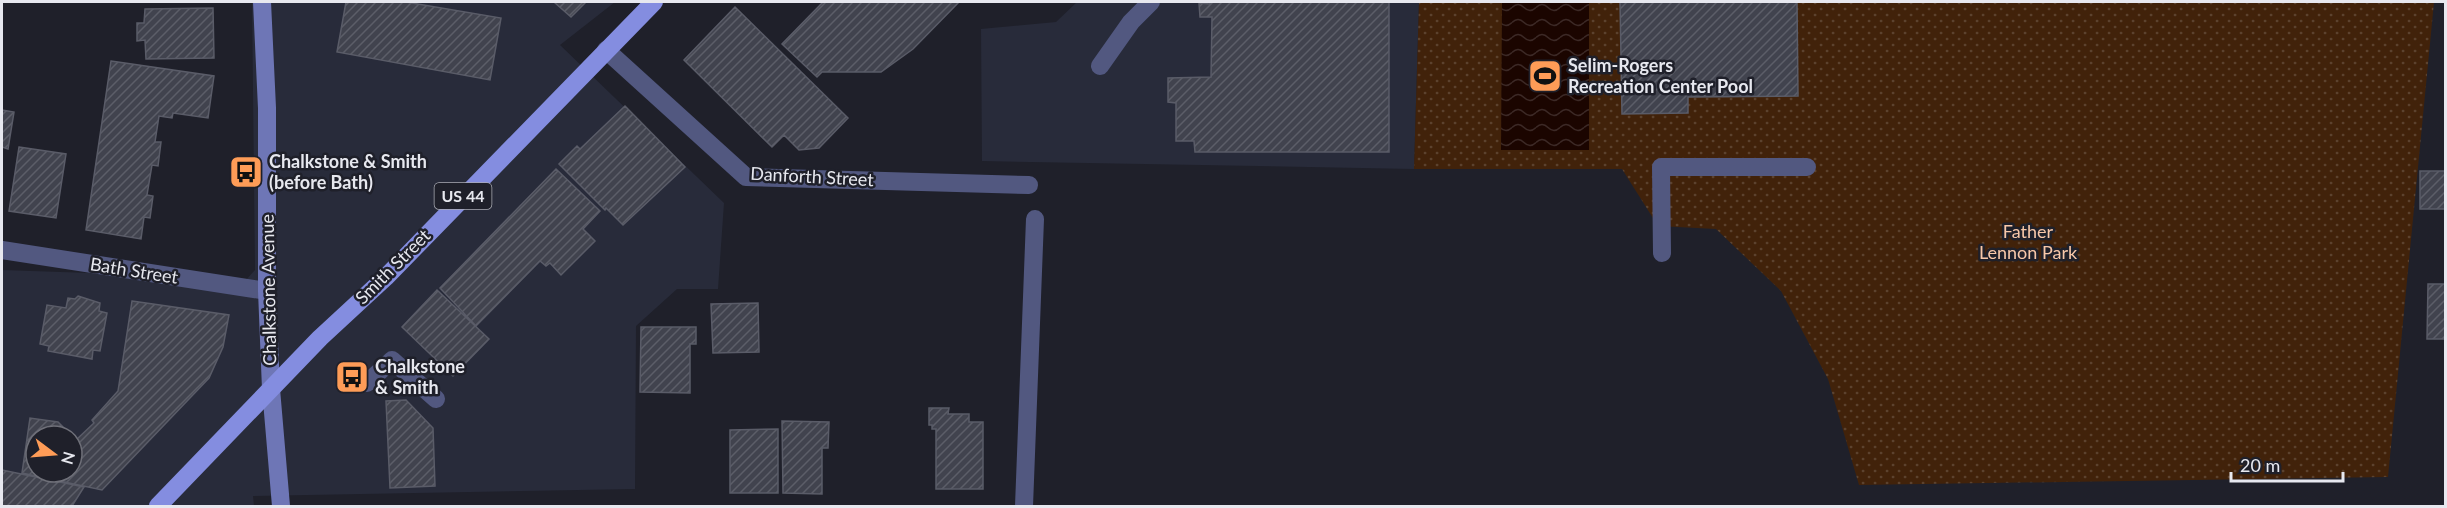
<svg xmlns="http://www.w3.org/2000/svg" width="2447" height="508" viewBox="0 0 2447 508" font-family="Lato,sans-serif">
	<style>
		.built { fill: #282b3a; fill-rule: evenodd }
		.green { fill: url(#green-dots) }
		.water { fill: url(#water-waves) }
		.building { fill: url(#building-hatch); stroke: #5a5c68; stroke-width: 1.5; fill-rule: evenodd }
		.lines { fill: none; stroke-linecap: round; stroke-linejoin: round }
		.lane { stroke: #525880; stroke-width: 18 }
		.street { stroke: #525880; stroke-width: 18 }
		.secondary { stroke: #6e76b6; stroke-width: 18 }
		.primary { stroke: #848de0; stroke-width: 18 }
		.labels { text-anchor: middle; stroke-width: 5; stroke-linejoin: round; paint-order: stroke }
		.shield { fill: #1f202a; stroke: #abacb4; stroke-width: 1.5 }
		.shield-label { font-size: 16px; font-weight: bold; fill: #e7e8ef }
		.poi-label { font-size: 18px; font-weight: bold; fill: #e7e8ef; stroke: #1f202a; text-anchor: start }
		.street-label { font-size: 18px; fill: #e7e8ef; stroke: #1f202a }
		.park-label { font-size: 18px; fill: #f8c8a9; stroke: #1f202a }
	</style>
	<defs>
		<pattern id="green-dots" width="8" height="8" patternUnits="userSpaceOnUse" patternTransform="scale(1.5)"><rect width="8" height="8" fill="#41220a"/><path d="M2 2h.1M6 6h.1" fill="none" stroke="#5c422e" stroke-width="1.8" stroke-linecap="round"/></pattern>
		<pattern id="water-waves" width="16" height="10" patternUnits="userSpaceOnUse" patternTransform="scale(1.5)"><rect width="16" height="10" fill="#1b0500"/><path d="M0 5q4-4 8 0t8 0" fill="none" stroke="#3c2926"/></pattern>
		<pattern id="building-hatch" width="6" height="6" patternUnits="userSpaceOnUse" patternTransform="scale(1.5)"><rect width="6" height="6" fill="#41434e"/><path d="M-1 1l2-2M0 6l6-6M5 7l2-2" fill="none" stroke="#5c5e68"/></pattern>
	</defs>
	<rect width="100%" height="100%" fill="#1f202a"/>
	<!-- built -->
	<path class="built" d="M252,2h363l-55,43 164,158 -6,86h-41l-41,37 -1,163 -382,7 1,10h-252v-236l206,7 37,4 10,-11zM36,436h36v36h-36z
		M1077,2h342l-5,167 -432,-8 -1,-132 75,-7z"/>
	<!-- green -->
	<path class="green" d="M1419,2h1015l-46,475 -529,8 -31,-106 -47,-88 -65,-62 -58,-3 -36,-57h-208z"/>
	<!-- water -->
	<path class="water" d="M1502,2h87v148h-88z"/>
	<!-- building -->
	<path class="building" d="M346,2h60l95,16 -11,62 -153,-28z
		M554,2h32l-15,15z
		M823,2h136l-46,47 -32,23h-59l-5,5 -35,-33z
		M1210,2h179v150h-194l-1,-11h-18v-38l-8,-1v-24l43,-1 1,-60h-12l-1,-14 11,1z
		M1620,2h177l1,94 -110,1v16l-66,1z
		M735,7l113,111 -29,30 -20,2 -15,-15 -12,12 -88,-87z
		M213,8l1,50 -68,1 -1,-19 -8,1v-18h7l1,-14z
		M111,61l103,15 -6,42 -35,-5 -1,5 -13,-2 -4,26h6l-3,24 -6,-1 -5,30 6,1 -3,22 -6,-1 -3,22 -55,-9z
		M625,106l60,61 -62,58 -17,-17 -1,2 -46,-46 18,-18 3,3z
		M2,110l12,2 -6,37 -6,-2z
		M19,147l47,7 -10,64 -47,-7z
		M556,169l44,42 -17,18 12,12 -34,34 -11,-12 -4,3 -6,-5 -64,65 -36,-38z
		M2420,171h26v38h-26z
		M2428,284h18v55h-19z
		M437,290l52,49 -36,37 -51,-49z
		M78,296l22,7 -1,8 8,2 -7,38 -7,-1 -1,9 -44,-8 1,-5 -9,-2 7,-39 19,3 2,-10 7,1z
		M132,301l97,14 -6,32 -14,31 -107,112 -80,-17 8,-55 28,4 18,18 18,-17 -2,-3 26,-29zM36,436h36v36h-36z
		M758,303l1,49 -46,1 -2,-49z
		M641,327h55v17h-6v49l-50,-1z
		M406,400l27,28 2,58 -45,2 -4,-87z
		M929,408h20l-1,6h21v8h14v67h-47v-60h-4v-4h-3z
		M782,421l47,1 -1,26h-6v46l-39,-1z
		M778,429v64h-48v-63z
		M2,470l82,17 -12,19h-70z"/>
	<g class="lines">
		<!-- lane -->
		<path class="lane" d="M1100,66l31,-44 20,-20
			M1662,253l-1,-86h146
			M367,383l25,-23 44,39"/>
		<!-- street -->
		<path class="street" d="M606,50l140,127 283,8
			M2,250l265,41
			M1024,506l11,-287"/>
		<!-- secondary -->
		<path class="secondary" d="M262,2l5,106v183l4,98 10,117"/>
		<!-- primary -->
		<path class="primary" d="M158,506l162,-168 66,-61 268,-275"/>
	</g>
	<!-- icons -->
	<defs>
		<symbol id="stadium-square" viewBox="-11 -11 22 22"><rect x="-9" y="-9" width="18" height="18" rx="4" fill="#fe9c57" stroke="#1f202a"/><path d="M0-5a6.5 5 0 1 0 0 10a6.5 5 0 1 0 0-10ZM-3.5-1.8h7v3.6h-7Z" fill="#111"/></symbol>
		<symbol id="bus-square" viewBox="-11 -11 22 22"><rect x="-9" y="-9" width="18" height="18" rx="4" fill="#fe9c57" stroke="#1f202a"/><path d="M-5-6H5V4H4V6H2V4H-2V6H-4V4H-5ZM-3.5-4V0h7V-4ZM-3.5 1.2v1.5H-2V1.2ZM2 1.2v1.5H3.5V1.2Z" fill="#111"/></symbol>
	</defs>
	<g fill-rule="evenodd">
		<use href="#stadium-square" x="1526" y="57" width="38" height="38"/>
		<use href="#bus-square" x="227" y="153" width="38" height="38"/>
		<use href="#bus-square" x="333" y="358" width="38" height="38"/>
	</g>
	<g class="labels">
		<!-- shield labels -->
		<rect class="shield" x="434.5" y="183" width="57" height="26" rx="4.5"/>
		<g class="shield-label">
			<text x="463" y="202">US 44</text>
		</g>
		<!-- poi labels -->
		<g class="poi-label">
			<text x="1568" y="72">Selim-Rogers<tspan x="1568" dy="21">Recreation Center Pool</tspan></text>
			<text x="269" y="168">Chalkstone &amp; Smith<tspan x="269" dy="21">(before Bath)</tspan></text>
			<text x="375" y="373">Chalkstone<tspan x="375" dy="21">&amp; Smith</tspan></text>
		</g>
		<!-- street labels -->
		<g class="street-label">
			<text transform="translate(812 177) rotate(3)" y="6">Danforth Street</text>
			<text transform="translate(393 267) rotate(-45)" y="6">Smith Street</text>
			<text transform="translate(134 271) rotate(9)" y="6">Bath Street</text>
			<text transform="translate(269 290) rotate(-91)" y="6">Chalkstone Avenue</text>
		</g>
		<!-- park labels -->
		<g class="park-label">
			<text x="2028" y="238">Father<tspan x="2028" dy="21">Lennon Park</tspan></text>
		</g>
	</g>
	<!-- border -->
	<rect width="2447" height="508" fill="none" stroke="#e7e8ef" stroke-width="6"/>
	<!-- north arrow -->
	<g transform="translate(54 454) rotate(106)"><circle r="28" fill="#1f202a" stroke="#6f7079" stroke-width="1.5"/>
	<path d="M0-4.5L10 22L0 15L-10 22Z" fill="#fe9c57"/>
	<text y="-9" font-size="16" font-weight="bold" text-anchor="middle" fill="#e7e8ef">N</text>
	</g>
	<!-- scale -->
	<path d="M2231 472v9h112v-9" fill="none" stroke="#e7e8ef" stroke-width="3"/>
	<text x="2240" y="472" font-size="18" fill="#e7e8ef" stroke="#1f202a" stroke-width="4.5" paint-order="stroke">20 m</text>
</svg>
